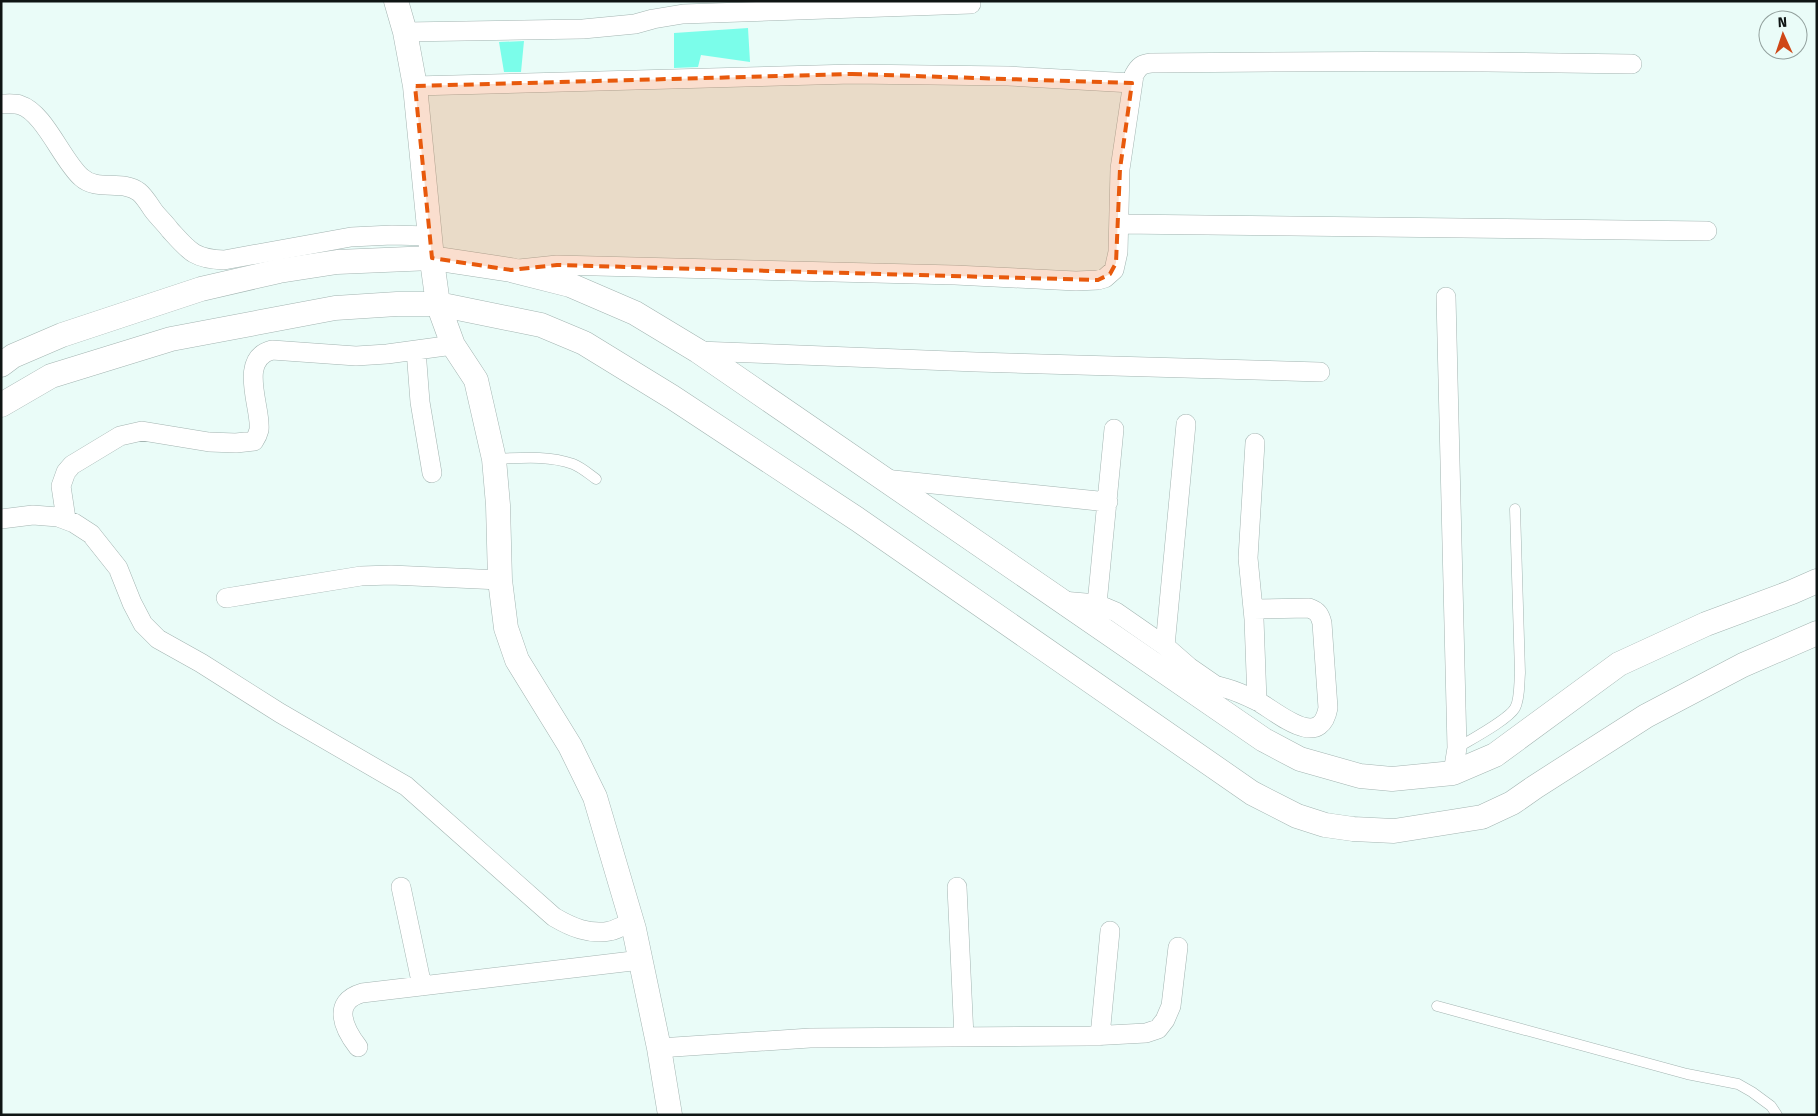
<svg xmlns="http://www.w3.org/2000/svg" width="1818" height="1116" viewBox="0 0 1818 1116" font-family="'Fira Sans',sans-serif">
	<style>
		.building { fill: #7bfdea }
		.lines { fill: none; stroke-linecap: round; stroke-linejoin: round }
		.service-casing { stroke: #a3b4b1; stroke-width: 11 }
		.minor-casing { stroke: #a3b4b1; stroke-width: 20 }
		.tertiary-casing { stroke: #a3b4b1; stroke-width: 25 }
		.service { stroke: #fff; stroke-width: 10 }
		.minor { stroke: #fff; stroke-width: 19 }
		.tertiary { stroke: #fff; stroke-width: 24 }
		.marked { fill: #e8590c; fill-opacity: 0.2; stroke: #e8590c; stroke-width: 4; stroke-dasharray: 10 6; stroke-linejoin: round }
	</style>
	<rect width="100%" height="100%" fill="#eafcf8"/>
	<!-- building -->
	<path class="building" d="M748,28l2,34 -49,-7 -3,12 -24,1v-35z
		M524,41l-3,31h-17l-5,-30z"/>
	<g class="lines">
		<defs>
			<path id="service" d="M494,459c26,-1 54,-4 79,5 8,3 16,10 23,15
				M1457,748c13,-8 51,-28 58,-40 5,-9 4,-24 5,-35l-5,-164
				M1437,1006l250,68 51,10 14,8 19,14 6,9"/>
			<path id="minor" d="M405,32l178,-3 52,-5 18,-5 30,-5 288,-10
				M415,86l437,-12 156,2 124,7
				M1,104c6,0 14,-1 19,1 24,7 42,55 61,72 16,15 41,2 58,15 5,4 10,12 14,18 5,7 12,13 17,20 19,21 24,29 54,30l127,-23 41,-2 38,1
				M1119,224l588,7
				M519,269l38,-4 398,10 121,6 22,-1 7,-2 9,-8 4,-18 2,-83 14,-94c5,-9 8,-11 17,-12 160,-2 321,-2 481,1
				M1446,297l11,451 -4,25
				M416,350l4,52 12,71
				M698,351l278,11 344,10
				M1255,443l-7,115 6,61 3,82
				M884,479l224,23
				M1,519l32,-4 25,2 16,6 17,11 27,34 14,35 11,21 15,15 43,24 79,50 126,73 148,131c17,10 35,18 56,14 7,-2 15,-6 22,-9
				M66,519l-5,-33 5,-14 6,-7 48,-29 22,-5 67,11 27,1 18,-2c2,-3 4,-7 5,-11 3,-21 -22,-71 13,-80l84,6 31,-2 66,-9
				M226,598l135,-22 30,-1 109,5
				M1062,601l35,3 19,8 49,34 24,21 26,18
				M1097,604l17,-175
				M1165,646l21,-222
				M1182,685c15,0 29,-2 43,3 11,3 22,8 32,13 19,10 63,51 71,7l-6,-85c-2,-8 -4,-12 -13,-15l-56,1
				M401,887l21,99
				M957,887l7,150
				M1100,1036l10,-105
				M358,1047c-14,-18 -27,-45 4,-54l279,-33
				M659,1048l151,-10 280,-2 56,-3 12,-4 7,-9 6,-14 7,-59"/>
			<path id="tertiary" d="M396,1l9,31 10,54 18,182 5,36 15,41 23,35 18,79 4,46 2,75 6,48 11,32 53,86 25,51 39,132 25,119 11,67
				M1,365l12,-9 49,-21 139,-46 78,-18 58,-9 95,-4 79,12 59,15 65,28 63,38 566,389 36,19 60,17 32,3 61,-6 42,-18 124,-91 87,-40 86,-32 25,-11
				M1,405l50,-29 120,-37 164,-31 62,-4h41l103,21 43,18 88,54 185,122 395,274 45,23 28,9 28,4 41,2 88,-14 30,-14 23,-16 111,-71 97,-51 74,-32"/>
		</defs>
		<!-- service casing -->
		<use href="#service" class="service-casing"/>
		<!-- minor casing -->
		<use href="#minor" class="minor-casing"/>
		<!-- tertiary casing -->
		<use href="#tertiary" class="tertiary-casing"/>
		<!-- service -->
		<use href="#service" class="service"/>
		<!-- minor -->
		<use href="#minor" class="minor"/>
		<!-- tertiary -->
		<use href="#tertiary" class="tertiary"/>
	</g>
	<!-- marked area -->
	<path class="marked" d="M852,74l280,9 -12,86 -4,94 -6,11 -12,6 -541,-15 -46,5 -79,-12 -17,-172z"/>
	<!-- border -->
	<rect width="1818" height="1116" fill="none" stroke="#0f1514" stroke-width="5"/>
	<!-- north arrow -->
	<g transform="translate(1783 35) rotate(357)"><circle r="24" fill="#eafcf8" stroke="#92a09d"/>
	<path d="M0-4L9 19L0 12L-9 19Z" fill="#cf4717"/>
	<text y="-8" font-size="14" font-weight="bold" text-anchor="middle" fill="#0f1514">N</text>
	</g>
</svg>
